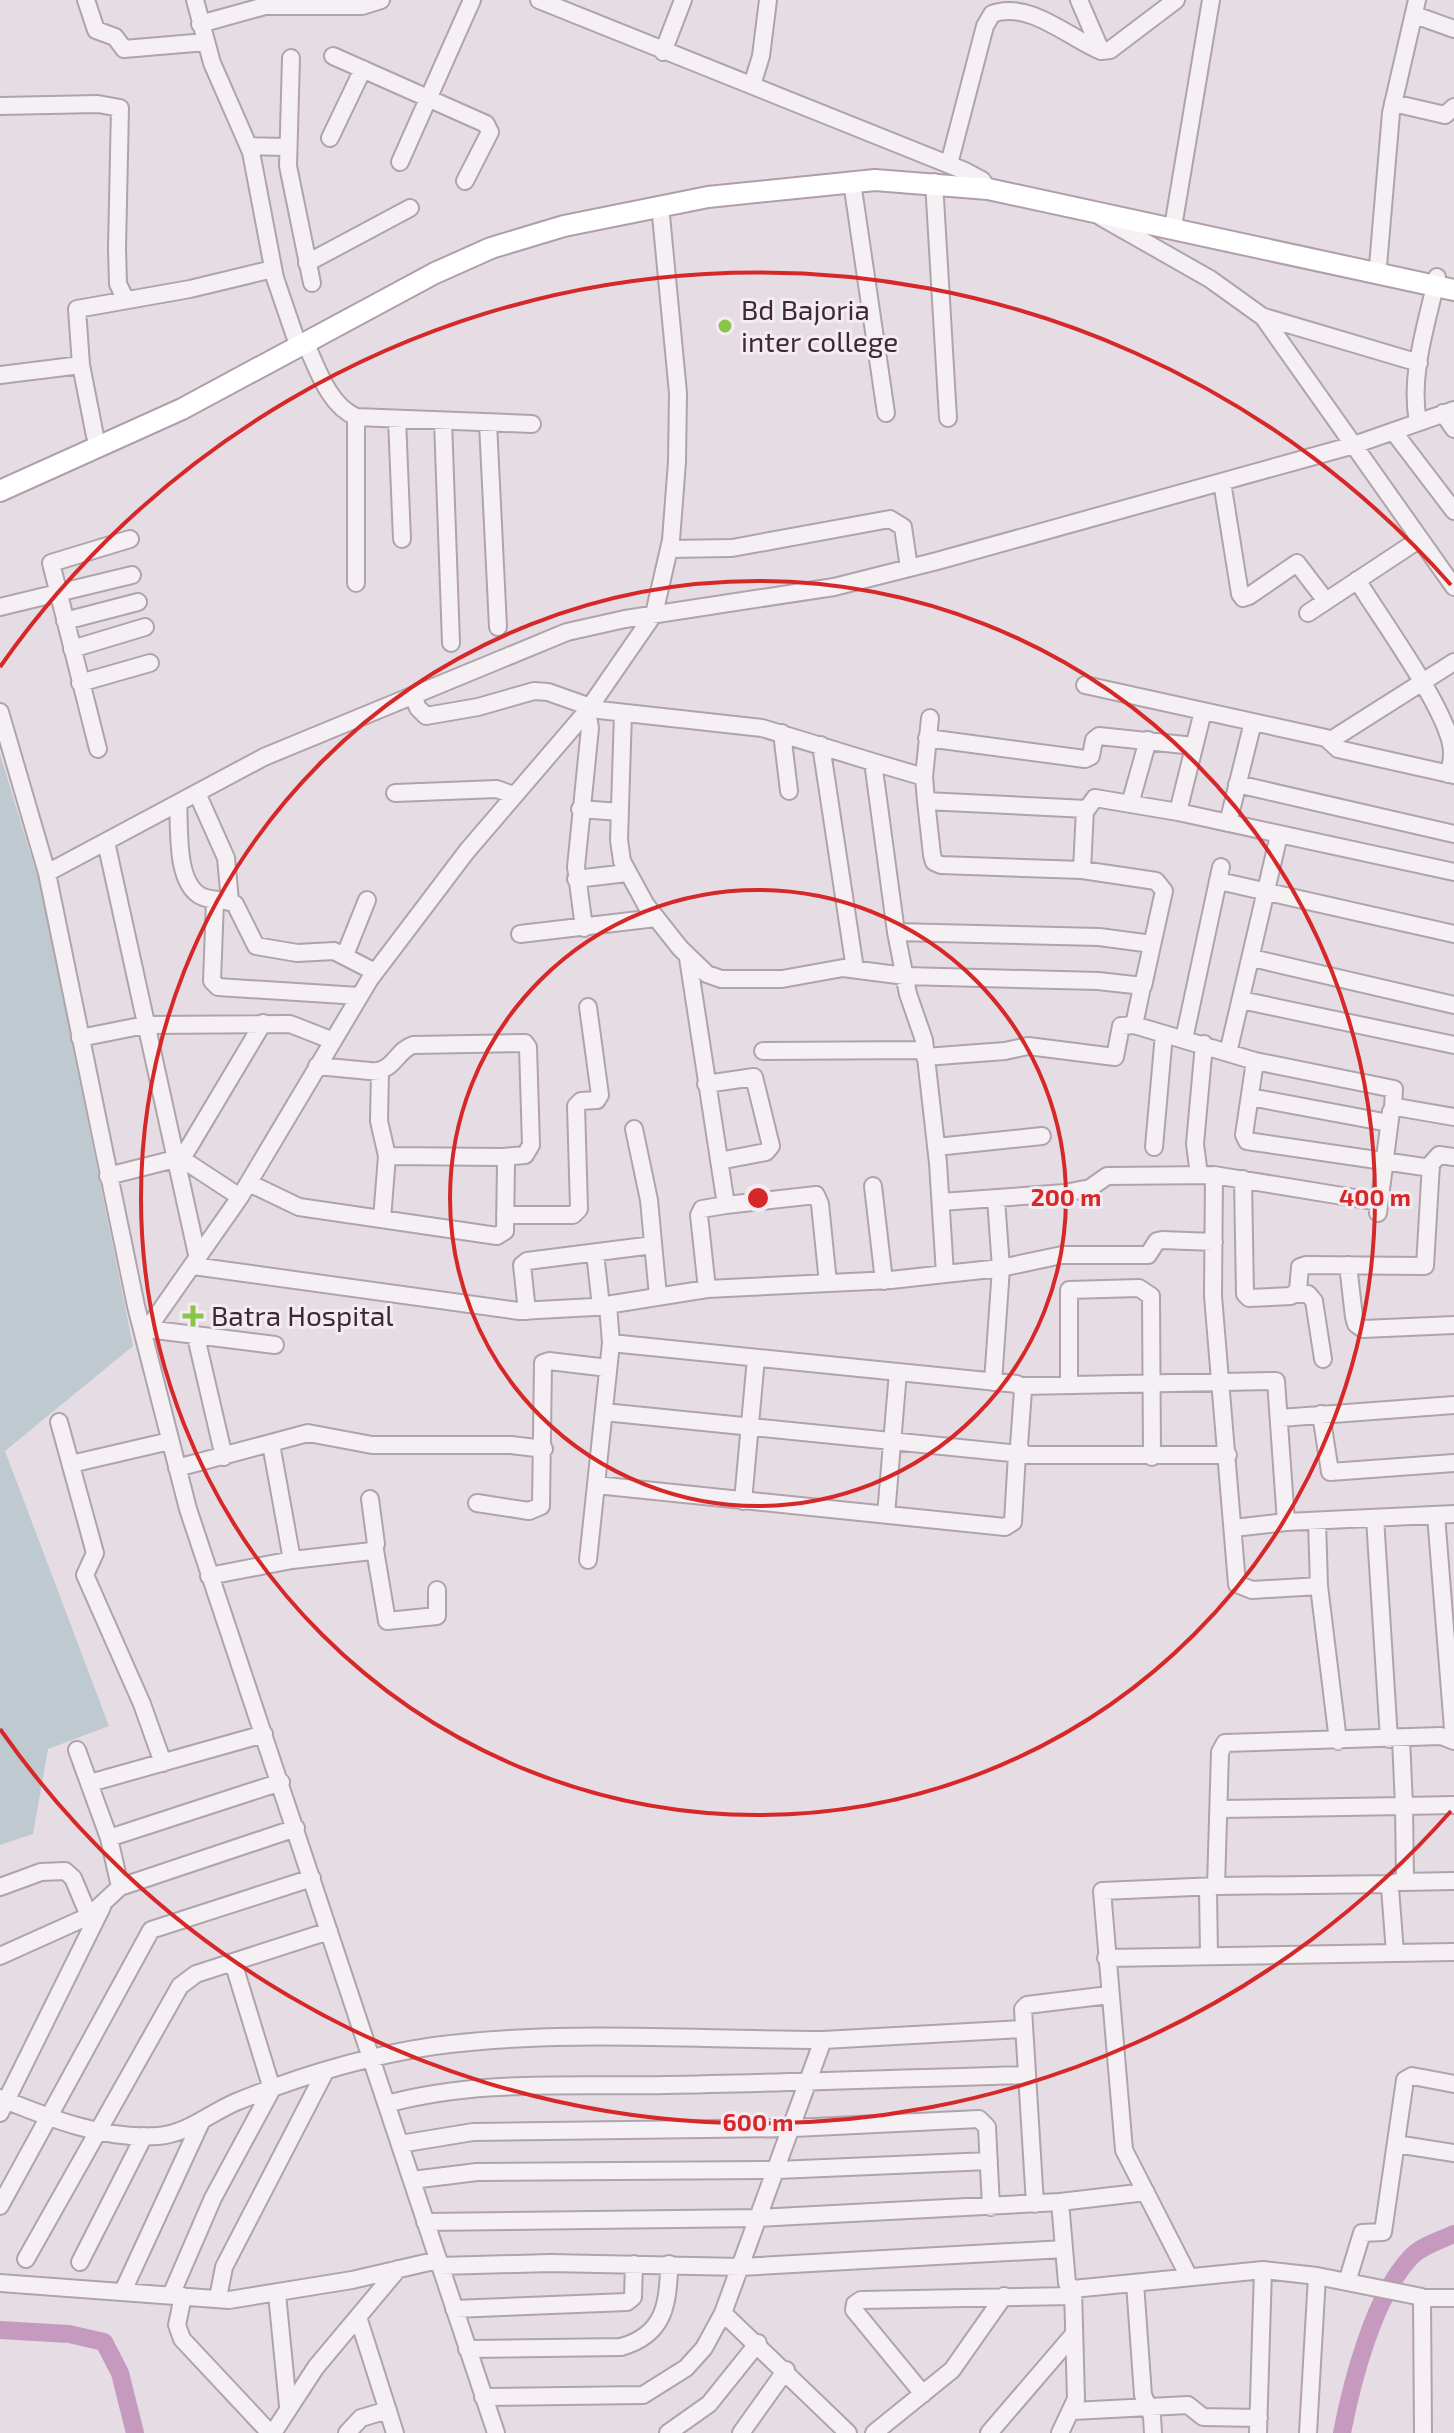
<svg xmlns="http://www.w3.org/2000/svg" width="1454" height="2433" viewBox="0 0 1454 2433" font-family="'Exo 2',sans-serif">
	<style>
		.green { fill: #bfc9d0 }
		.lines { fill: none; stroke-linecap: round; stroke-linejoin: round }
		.river { stroke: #c59abe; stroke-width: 18 }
		.minor-casing { stroke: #b0a3ac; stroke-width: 20 }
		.major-casing { stroke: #b19dac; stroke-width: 24 }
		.minor { stroke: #f5f0f3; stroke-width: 16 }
		.major { stroke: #fff; stroke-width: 20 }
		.ring { fill: none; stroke: #d62828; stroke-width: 4 }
		.poi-dot { fill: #89c648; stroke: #f4ecf2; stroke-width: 3 }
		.labels { text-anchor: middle; stroke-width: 6; stroke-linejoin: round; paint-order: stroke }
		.poi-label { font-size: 28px; fill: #3c2836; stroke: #f4ecf2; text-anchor: start }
		.centre { fill: #d62828; stroke: #f4ecf2; stroke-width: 4 }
		.ring-label { font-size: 24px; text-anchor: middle; font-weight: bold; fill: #d62828; stroke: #f4ecf2; stroke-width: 6; stroke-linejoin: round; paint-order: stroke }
	</style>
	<rect width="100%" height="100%" fill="#e6dde4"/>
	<!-- green -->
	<path class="green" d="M0,754l40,131 93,461 -128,105 104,275 -61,23 -15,85 -33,11z"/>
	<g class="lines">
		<!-- river -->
		<path class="river" d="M0,2330l69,4 35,8 16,31 15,60
			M1342,2433c10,-52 32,-137 69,-176 10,-11 30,-17 43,-23"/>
		<defs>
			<path id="minor" d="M86,0l10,30 19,7 9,12 82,-7
				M195,0l17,63 39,89 24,126 23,67
				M539,0l426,171 17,9 6,9
				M1079,0l22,51
				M1415,15l39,14
				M200,24l65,-18h97l19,-6
				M663,52l20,-52
				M333,56l153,68 4,8 -25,49
				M291,58l-3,108 24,117
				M752,85l9,-29 7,-56
				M1393,103l52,12 9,-8
				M0,106l98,-2 22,4 -3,140 1,36 8,16
				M330,138l33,-69
				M249,146l37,1
				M400,162l72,-162
				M949,164l36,-138 7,-12c37,-14 77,24 109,37l9,-1 66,-50
				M852,182l34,231
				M934,182l14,236
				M1101,217l109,62 53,38 191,270
				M1174,221l37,-221
				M307,263l103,-55
				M1378,266l13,-153 26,-113
				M1264,317l155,46
				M305,342c12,25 23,63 51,75l176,7
				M0,375l81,-10
				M1443,413l11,16
				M356,417v166
				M397,419l5,120
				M443,421l8,222
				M1418,422c-9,-48 9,-98 19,-145
				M488,423l10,204
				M1393,431l61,80
				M95,436l-14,-71 -4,-56 113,-20 83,-20
				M1222,482l18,112 3,4 6,-2 48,-33 29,38
				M669,549l63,-1 158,-29 13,8 6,41
				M1357,580c24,39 86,124 94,164 2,10 1,20 -3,30
				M0,607l132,-32
				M1308,613l112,-74
				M65,621l73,-19
				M72,649l73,-22
				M80,683l70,-20
				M1085,685l241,53 12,11 116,26
				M413,696l5,12 8,8 52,-9 56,-16 14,1 51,18 163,18 111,34 23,170 12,62 16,46 14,123 7,111 56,-6 -8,114
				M0,712l47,161 89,433 52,203 308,924
				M623,713l-4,127 3,21 24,44 34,43 27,26 14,5h61l61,-11 62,8 193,5 45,5 21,-95 -8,-10 -74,-11 -141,-5 -7,-3 -2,-7 -6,-54 161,8 8,-11 83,14 276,60
				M782,733l7,58
				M927,738l158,21 6,-3 3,-16 5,-4 95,10
				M1331,740l123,-78
				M821,745l34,224
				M98,749l-47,-186 79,-24
				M873,762l51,15 2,24
				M924,777l6,-59
				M1237,784l217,50
				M197,793l29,65 4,43
				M395,793l102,-4 16,6
				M178,803c2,24 -3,76 21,92 11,7 25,3 36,9l21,42 41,7 37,-2 41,21
				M1130,804l18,-64
				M580,809l40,3
				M1178,812l25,-101
				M1228,823l25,-101
				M106,842l92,417
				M1082,870l3,-61
				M47,873l217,-116 303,-125 58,-13 209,-32 103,-26 417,-116 100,-35
				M576,879l51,-6
				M1219,881l235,53
				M215,901l-3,80 6,6 141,9
				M584,928l-8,-61 14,-139 -3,-17
				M896,932l203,5 53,7
				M520,934l136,-16
				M345,955l22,-55
				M688,958l38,247 90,-10 4,9 8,79
				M1252,958l202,47
				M1241,1000l213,45
				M1134,1025l121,36 139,28 -1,19
				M80,1038l65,-13 145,-1 41,16
				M1184,1039l37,-172
				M763,1051l161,-1
				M1228,1053l51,-218
				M925,1057l80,-6 23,-5 87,11 6,-31 13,-1 8,-38
				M1255,1061l-11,74 3,6 184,27
				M317,1066l63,6 -1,49 8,35 -5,63
				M378,1071c17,-4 20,-21 35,-26l112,-2 3,4 3,98 -6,10 -22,2
				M706,1084l48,-7 17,69 -5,6 -47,9
				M1250,1097l139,26
				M634,1129l15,71 9,96
				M936,1147l106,-11
				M1154,1147l10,-113
				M182,1159l58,38
				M1199,1175l-4,-31 9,-100
				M1214,1175l165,27
				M108,1176l75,-19 80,-134
				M1243,1179l2,115 4,4 42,-2 7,-6 2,-23 6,-2 119,1 6,-102 8,-9 15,2
				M249,1183l50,24 198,29 8,-5 1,-68 -3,-6 -116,-1
				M873,1186l11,95
				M996,1199l5,69 61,-13h86l9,-14 5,-1 52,2
				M941,1202l124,-9 25,-5 17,-12 107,-1 -1,121 24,288 15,6 67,-4 19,155
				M1378,1213l13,-102 5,-4 58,10
				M505,1215h68l6,-6 -3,-103 5,-5 16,-1 3,-5 -12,-88
				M595,1253l6,53
				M1348,1265l6,52 2,7 7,5 91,-4
				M193,1266l326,45 75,-4 113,-18 184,-9 54,-6
				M707,1289l-8,-74 3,-6 24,-4
				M1295,1294h13l6,7 9,58
				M608,1305l3,38 406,41 6,6 -4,56 4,9h205
				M527,1311l-5,-46 5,-4 126,-16
				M147,1329l128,16
				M144,1334l96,-137 130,-218 97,-128 120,-140 67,-97 17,-74 6,-78 1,-69 -18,-188
				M196,1337l28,120
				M1069,1385v-95l70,-2 12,8 1,161
				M1022,1386l254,-5 10,141 -52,6
				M604,1412l416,42
				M1321,1414l9,58 124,-9
				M1280,1418l174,-13
				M59,1422l36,131 -10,22 57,129 21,59
				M271,1444l21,116
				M71,1464l99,-23
				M177,1468l131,-35 64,12h139l33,4
				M596,1485l409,42 8,-5 4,-68
				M743,1501l13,-143
				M477,1503l52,8 12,-5 2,-143 6,-2 59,7
				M886,1515l12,-143
				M1436,1515l18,226
				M1375,1518l14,221
				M1317,1521l2,65
				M1286,1522l168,-8
				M375,1550l12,71 50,-5v-26
				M588,1560l23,-217
				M209,1576l83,-16 80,-9 4,-7 -6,-45
				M90,1783l174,-49
				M1454,1805l-50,1 1,74 -14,4 -1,4 5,65 59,-1
				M1220,1809l184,-3 -3,-68
				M109,1838l172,-56
				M1402,1882l52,-1
				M1216,1886l175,-2
				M0,1887l41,-15 24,-1 8,7 16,38
				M120,1887l176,-59
				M1208,1889l1,67
				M0,1956l89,-40 31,-29 -11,-49 -32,-88
				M1106,1958l289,-5
				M823,2040l200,-11
				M0,2098c49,20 104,42 158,38 29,-2 52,-23 78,-34 64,-26 130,-46 198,-56 128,-17 261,-6 389,-6l-100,273 -19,35 -18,20 -43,27 -160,2
				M387,2104c90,-25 185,-17 279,-19 120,-2 240,-7 360,-10
				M0,2113l102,-206
				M400,2144l73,-12 321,-4 185,-9 8,8 4,80
				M1396,2144l58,9
				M412,2180l65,-8 300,-2 212,-9
				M1060,2202l86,-10
				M1035,2204l-12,-195 4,-4 82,-10
				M0,2206l151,-276 161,-52
				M425,2222l334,-4 301,-16 7,81 6,6 190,-19 54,6 105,21
				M26,2259l154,-273 16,-12 133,-43
				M80,2262l64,-126
				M440,2266l110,-3 191,4 323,-18
				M1189,2277l-65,-127 -22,-259 114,-5 4,-134 5,-9 216,-7 13,5
				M1347,2282l15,-49 21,-1 22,-152 7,-4 42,8
				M0,2283l229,17 123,-20 86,-20
				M1135,2283l8,112 9,21 1,17
				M123,2291l79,-171
				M277,2294l11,112
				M171,2295l42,-97 59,-109 -39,-127
				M183,2296l-6,29 5,14 88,94
				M218,2298l6,-31 102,-197
				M454,2309l173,-7 6,-5 1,-33
				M723,2313l125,120
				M358,2317l37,116
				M467,2349l154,-2c43,-12 48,-43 48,-83
				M923,2394l-69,-84 1,-6 6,-4 212,-4
				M1073,2411l115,-6 15,12 56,1
				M273,2433l43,-66 82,-98
				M347,2433l14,-15 27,-8
				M668,2433l41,-29 49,-61
				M741,2433l45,-63
				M874,2433l78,-63 52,-74
				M989,2433l85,-99
				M1060,2433l16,-34 -3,-110
				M1258,2433l5,-163
				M1308,2433l9,-157
				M1423,2433l-1,-135h32"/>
			<path id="major" d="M0,491l182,-82 253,-136 56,-25 73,-22 144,-29 167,-17 113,9 466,101"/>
		</defs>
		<!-- minor casing -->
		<use href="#minor" class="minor-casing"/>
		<!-- major casing -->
		<use href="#major" class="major-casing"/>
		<!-- minor -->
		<use href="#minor" class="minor"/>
		<!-- major -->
		<use href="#major" class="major"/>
	</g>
	<!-- distance rings -->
	<g class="ring">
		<circle cx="758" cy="1198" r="308"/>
		<circle cx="758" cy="1198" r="617"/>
		<path d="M1451 1811A925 925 0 0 1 0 1729M0 667A925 925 0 0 1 1451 585"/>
	</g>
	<!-- markers -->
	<g class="poi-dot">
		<circle cx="725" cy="326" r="8"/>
		<path d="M189 1304h8v8h8v8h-8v8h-8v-8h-8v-8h8z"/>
	</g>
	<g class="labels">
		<!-- poi labels -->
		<g class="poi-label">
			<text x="741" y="320">Bd Bajoria<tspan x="741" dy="32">inter college</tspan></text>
			<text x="211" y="1326">Batra Hospital</text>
		</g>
	</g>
	<circle cx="758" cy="1198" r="12" class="centre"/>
	<g class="ring-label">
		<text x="1066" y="1206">200 m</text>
		<text x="1375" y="1206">400 m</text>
		<text x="758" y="2131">600 m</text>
	</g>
</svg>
